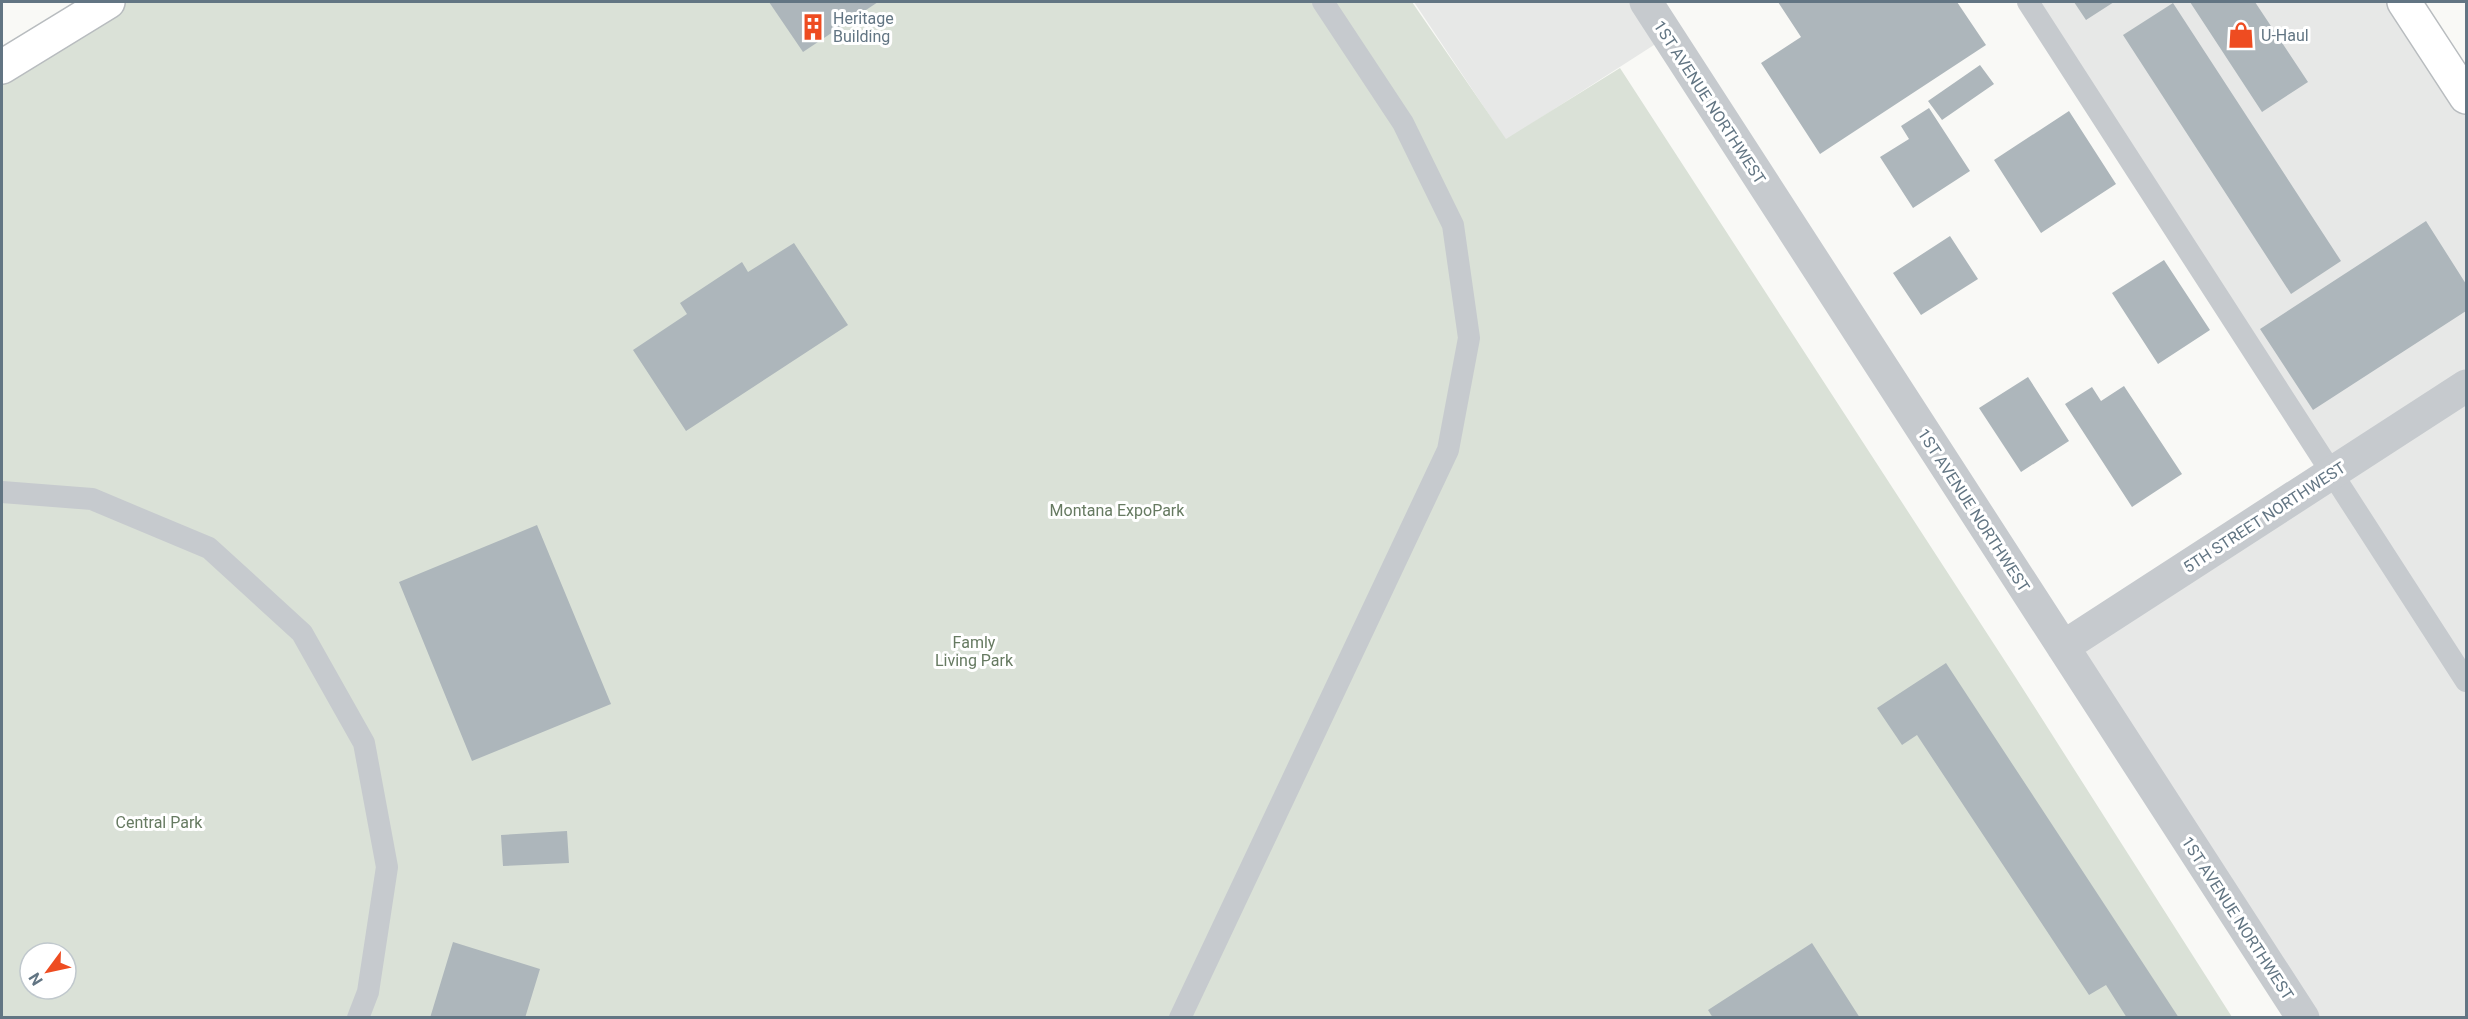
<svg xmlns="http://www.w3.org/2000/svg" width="2468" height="1019" viewBox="0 0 2468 1019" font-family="Roboto,sans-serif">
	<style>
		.built { fill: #e7e8e7 }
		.green { fill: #dae1d7; fill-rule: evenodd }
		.building { fill: #adb6bb }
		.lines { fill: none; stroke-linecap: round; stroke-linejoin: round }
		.trunk-casing { stroke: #b8bcbf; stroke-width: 36 }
		.service { stroke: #c6cace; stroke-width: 22 }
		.minor { stroke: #c6cace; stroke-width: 33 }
		.trunk { stroke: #fff; stroke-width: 33 }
		.labels { text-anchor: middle; stroke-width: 6; stroke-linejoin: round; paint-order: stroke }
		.poi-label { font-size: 16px; fill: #627583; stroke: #fff; text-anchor: start }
		.street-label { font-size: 16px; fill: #627583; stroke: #fff }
		.park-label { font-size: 16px; fill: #667a61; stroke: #fff }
	</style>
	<rect width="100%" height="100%" fill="#f9f9f6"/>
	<!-- built -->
	<path class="built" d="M1414,2h232l22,34 -162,104z
		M2028,2h376l62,95v920h-163l-240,-370 269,-175z"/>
	<!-- green -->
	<path class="green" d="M108,2h1304l94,137 114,-71 396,610 216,339h-2230v-950zM30,953h36v36h-36z"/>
	<!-- building -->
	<path class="building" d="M769,2h109l-75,50z
		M1778,2h179l29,43 -166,109 -59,-91 40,-26z
		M2074,2h40l-28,18z
		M2190,2h65l53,80 -46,30z
		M2173,3l168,258 -50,33 -168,-259z
		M1980,65l14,19 -52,36 -14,-19z
		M1929,108l41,63 -57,37 -33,-51 29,-18 -8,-13z
		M2069,111l47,73 -75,49 -47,-73z
		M2426,221l40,63v27l-153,99 -53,-81z
		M1950,236l28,43 -57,36 -28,-42z
		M794,243l54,82 -162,106 -53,-81 54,-36 -7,-11 62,-41 6,10z
		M2164,260l46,70 -52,34 -46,-71z
		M2028,377l41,64 -48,31 -42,-64z
		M2124,386l58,88 -50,33 -67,-103 27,-17 9,14z
		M537,525l74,179 -139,57 -73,-179z
		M1946,663l233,355h-52l-21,-33 -17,10 -172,-260 -15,10 -25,-37z
		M567,831l2,32 -66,3 -2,-31z
		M453,942l87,27 -15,49h-95z
		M1812,943l48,75h-147l-5,-8z"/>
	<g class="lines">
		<defs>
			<path id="trunk" d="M2404,2l62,95
				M2,67l106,-65"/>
		</defs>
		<!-- trunk casing -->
		<use href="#trunk" class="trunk-casing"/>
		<!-- service -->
		<path class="service" d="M2028,2l438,679
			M2,492l90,7 117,49 93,85 62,110 23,124 -19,125 -10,26
			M1180,1018l268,-568 21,-112 -16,-113 -50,-102 -80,-121"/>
		<!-- minor -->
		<path class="minor" d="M1646,2l657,1016
			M2063,647l403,-261"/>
		<!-- trunk -->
		<use href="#trunk" class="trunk"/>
	</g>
	<!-- icons -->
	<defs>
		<symbol id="building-bare" viewBox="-9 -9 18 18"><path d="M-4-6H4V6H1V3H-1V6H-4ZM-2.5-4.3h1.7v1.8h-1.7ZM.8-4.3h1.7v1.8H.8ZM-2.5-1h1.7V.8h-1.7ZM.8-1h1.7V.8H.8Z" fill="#ee4c21" stroke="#fff" stroke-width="2.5" paint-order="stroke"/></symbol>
		<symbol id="shop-bare" viewBox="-9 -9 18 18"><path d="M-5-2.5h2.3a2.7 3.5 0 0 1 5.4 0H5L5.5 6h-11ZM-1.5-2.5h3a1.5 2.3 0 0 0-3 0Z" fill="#ee4c21" stroke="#fff" stroke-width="2.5" paint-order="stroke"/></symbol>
	</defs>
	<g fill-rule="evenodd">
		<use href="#building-bare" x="794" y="8" width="38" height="38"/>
		<use href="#shop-bare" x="2222" y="16" width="38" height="38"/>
	</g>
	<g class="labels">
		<!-- poi labels -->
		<g class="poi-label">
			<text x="833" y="24">Heritage<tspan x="833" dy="18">Building</tspan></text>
			<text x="2261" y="41">U-Haul</text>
		</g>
		<!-- street labels -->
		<g class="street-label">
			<text transform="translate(1710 102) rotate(57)" y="6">1ST AVENUE NORTHWEST</text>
			<text transform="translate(1974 510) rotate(57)" y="6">1ST AVENUE NORTHWEST</text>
			<text transform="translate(2264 517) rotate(-33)" y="6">5TH STREET NORTHWEST</text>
			<text transform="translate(2238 918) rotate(57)" y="6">1ST AVENUE NORTHWEST</text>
		</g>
		<!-- park labels -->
		<g class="park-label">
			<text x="1117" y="516">Montana ExpoPark</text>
			<text x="974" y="648">Famly<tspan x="974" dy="18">Living Park</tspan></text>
			<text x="159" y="828">Central Park</text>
		</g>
	</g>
	<!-- border -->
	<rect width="2468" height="1019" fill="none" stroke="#627583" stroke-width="6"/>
	<!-- north arrow -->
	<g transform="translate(48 971) rotate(237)"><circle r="28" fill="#ffffff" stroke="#c0c8cd" stroke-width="1.5"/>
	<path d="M0-4.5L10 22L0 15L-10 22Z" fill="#ee4c21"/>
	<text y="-9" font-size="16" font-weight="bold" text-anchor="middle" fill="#627583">N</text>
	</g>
</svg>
